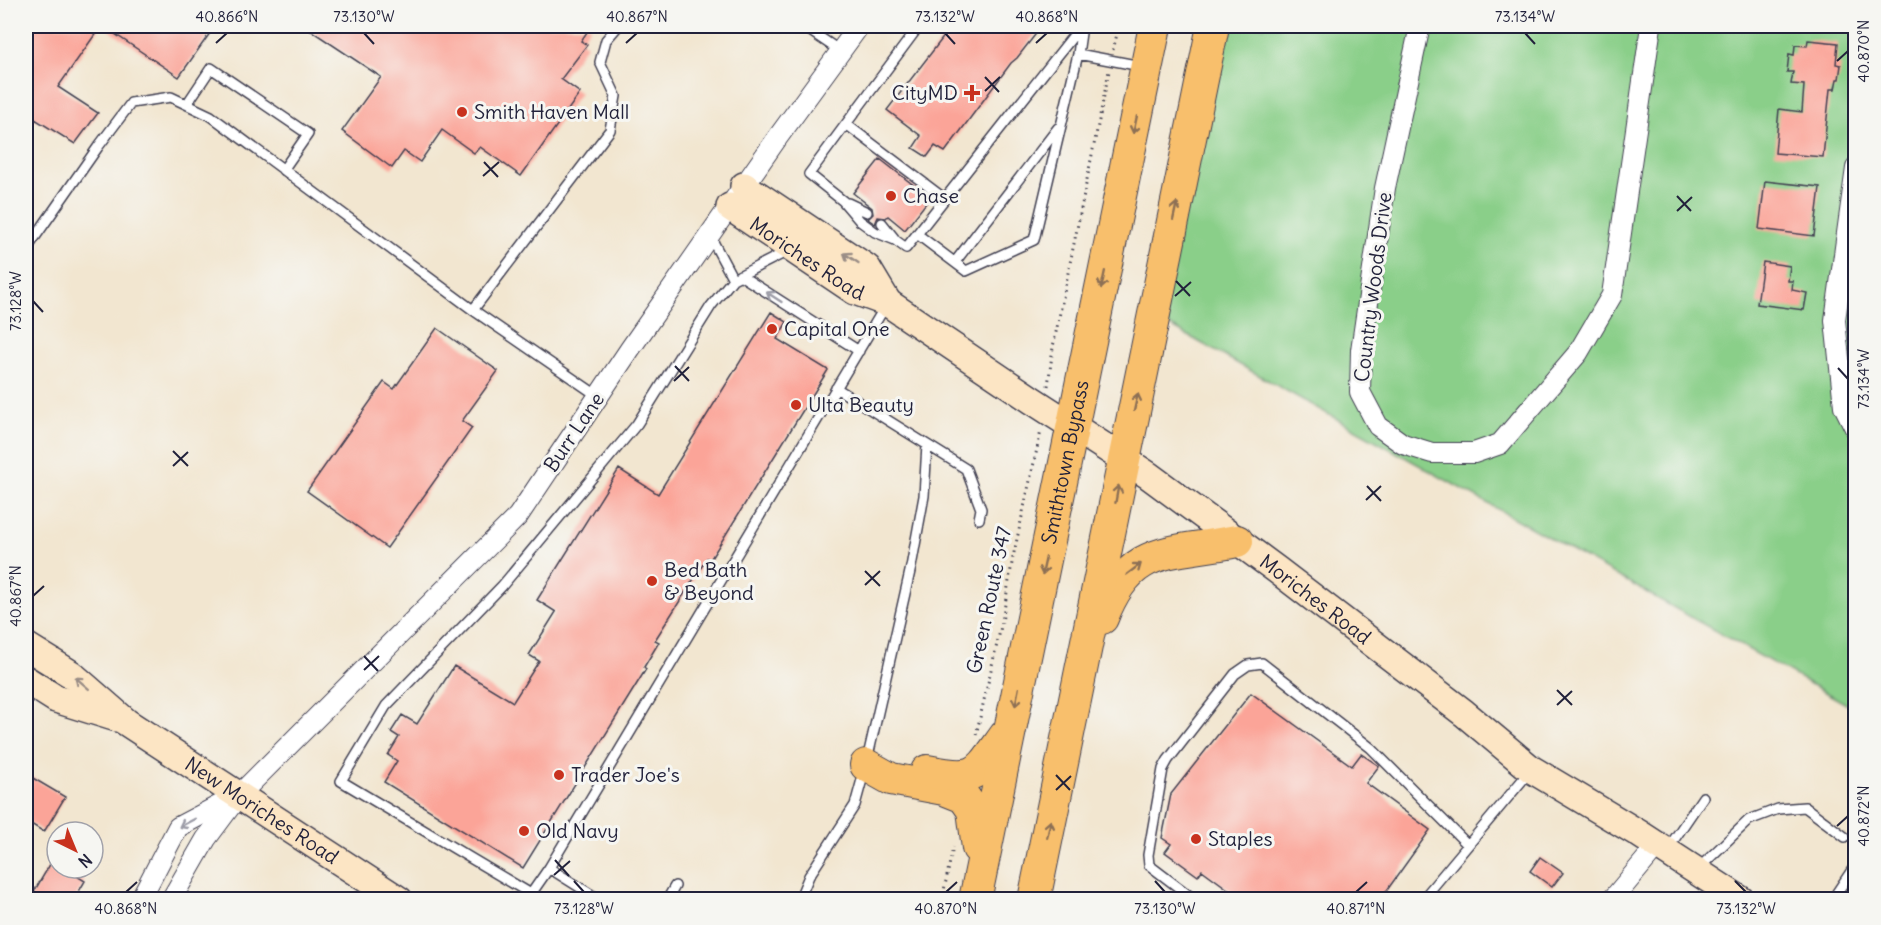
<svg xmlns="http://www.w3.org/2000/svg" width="1881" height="925" viewBox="0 0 1881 925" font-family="Delius,sans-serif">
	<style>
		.green { fill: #8acf89; stroke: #567862; stroke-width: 1.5 }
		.building { fill: #fba498 }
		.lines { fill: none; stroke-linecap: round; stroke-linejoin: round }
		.service-casing { stroke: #413f51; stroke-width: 12 }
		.minor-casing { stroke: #413f51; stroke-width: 22 }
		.secondary-casing { stroke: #413f51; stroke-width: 30 }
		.trunk-casing { stroke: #413f51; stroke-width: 34 }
		.path { stroke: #413f51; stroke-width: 3; stroke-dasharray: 1.5 4.5; stroke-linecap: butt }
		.service { stroke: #fff; stroke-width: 9 }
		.minor { stroke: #fff; stroke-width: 20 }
		.secondary { stroke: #fce5c4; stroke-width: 27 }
		.trunk { stroke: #f8bf6c; stroke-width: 32 }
		.oneway { stroke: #8d7054 }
		.oneway2 { stroke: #9a8d86 }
		.oneway3 { stroke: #9c9ca7 }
		.ticks { fill: none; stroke: #22223b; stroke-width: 2 }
		.poi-dot { fill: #c8321e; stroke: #f6f6f2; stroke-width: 2 }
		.labels { text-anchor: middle; stroke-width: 6; stroke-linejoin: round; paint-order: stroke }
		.poi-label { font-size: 20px; fill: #22223b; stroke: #f6f6f2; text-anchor: start }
		.street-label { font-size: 20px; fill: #22223b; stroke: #f6f6f2 }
		.neatline { fill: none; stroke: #22223b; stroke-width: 2 }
		.ticks-label { font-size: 15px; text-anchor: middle; fill: #22223b }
	</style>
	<rect width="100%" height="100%" fill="#f6f6f2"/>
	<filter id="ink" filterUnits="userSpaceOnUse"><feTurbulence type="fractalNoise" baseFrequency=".0167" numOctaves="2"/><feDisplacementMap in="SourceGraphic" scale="12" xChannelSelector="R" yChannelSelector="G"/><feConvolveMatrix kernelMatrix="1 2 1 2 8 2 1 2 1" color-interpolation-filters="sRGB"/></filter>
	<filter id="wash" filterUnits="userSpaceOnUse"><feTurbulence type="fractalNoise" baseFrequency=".008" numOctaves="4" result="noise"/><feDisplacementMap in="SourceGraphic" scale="24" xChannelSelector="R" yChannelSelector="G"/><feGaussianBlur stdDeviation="1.35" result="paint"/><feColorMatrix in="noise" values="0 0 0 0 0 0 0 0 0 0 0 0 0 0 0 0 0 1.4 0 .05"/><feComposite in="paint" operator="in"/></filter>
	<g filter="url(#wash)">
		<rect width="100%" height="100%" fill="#f2e6d0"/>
		<!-- green -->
		<path class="green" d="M1210,26h645v683l-695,-389z"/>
		<g id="blocks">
			<!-- building -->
			<path class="building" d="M26,26h75l-43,61 40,26 -23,31 -40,-25 -9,15z
				M103,26h112l-36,51z
				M304,26h287l-10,15 6,4 -26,34 19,14 -59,83 -41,-29 -6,6 -32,-23 -22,32 -16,-11 -12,17 -50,-37 39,-54z
				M952,26h90l-25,32 -6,5 -66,89 -10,-6 -8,11 -14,-9 8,-12 -34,-26z
				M1808,40l30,3 -2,21 5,1 -2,14h-2l-2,10h-5l-7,68 -48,-4 4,-44 23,3 2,-27 -13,-1 2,-12h-6l2,-18 5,1 1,-10 12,1z
				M880,159l50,39 -25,32 -17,-14 -2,2 -8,-1 -3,7 -7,-5 5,-5 -1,-6 -19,-15z
				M1765,181l55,6 -6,49 -55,-7z
				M1763,262l27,4 -2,15h5l-1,9 15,3 -3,17 -47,-6z
				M771,312l16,10 -10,17 51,31 -118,190 -3,-2 -52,82 4,2 -15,25 2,2 -123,199 -139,-86 13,-21 -9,-6 11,-18 -8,-5 11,-17 15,9 37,-58 59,36 26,-41 -10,-6 27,-43 -19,-12 82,-131 39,25z
				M437,328l61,43 -36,50 10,7 -85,120 -80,-57 77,-109 10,7z
				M1251,693l101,73 9,-12 18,12 -13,17 64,47 -50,70h-137l-41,-30 -4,6 -33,-24 6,-8 -9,-6 9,-44z
				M26,774l39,23 -21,35 -18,-11z
				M1540,857l23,16 -11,14 -22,-16z
				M52,861l5,3v4h7l21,13 -11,19h-45z"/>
		</g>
	</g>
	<g filter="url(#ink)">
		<use href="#blocks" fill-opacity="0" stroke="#413f51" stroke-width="1.5"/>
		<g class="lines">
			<defs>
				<path id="service" d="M803,26l37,25
					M919,26l-73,98 99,75
					M1081,26l-164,208 49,37 68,-31 44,-186 4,-28
					M1078,54l63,12
					M187,104l24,-36 97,66 -25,36
					M846,124l-37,50 34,27 17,20 15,11 20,8 11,8 11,-14
					M848,203l19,9
					M882,223l12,15
					M710,236l23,43
					M26,250l72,-103 33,-44 40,-6 40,19 262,194 125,86
					M788,251l-55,28 -22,27 -74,118 -135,162 -116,120 -45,75 190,113 18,-26 337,-563
					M955,262l103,-134
					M740,275l119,76
					M473,310l137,-180 6,-34 -16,-34 6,-22 12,-14
					M836,388l130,81 15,40 -2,10
					M1667,850l36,-53
					M549,868l51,32
					M1698,869l51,-49 29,-11 27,-2 40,30
					M667,900l8,-14
					M799,900l10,-24 46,-71 11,-40 45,-198 13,-71 3,-51
					M1195,900l-46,-35 -1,-10 15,-86 5,-9 67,-86 13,-9 14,-2 109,85 97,97
					M1422,900l108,-129
					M1832,900l24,-36"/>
				<path id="minor" d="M1420,26l-35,162 -24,162 -1,42 18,34 25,18 29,9h42l26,-9 78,-91 34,-58 39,-269
					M1856,168l-21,152 9,86 12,24
					M140,900l38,-73 55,-29
					M171,900l35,-61 32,-43 280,-280 112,-167 148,-212 81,-111
					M1612,900l45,-54"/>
				<g id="secondary">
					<path d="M744,186l123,82 21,35"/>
					<path id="s1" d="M730,207l125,84 33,12 144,97 116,75 129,95 187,143 67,56 107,64 103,67"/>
					<path id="s2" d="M26,646l45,28 55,48 273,178"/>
					<path d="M26,680l30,19 61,19"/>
				</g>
				<g id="trunk">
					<path d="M1102,618c29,-75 67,-63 135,-77"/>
					<path d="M866,765l25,14 53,10 20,8 9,13 5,38"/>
					<path d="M927,771c51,10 49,5 78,-35"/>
					<path id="s3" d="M975,900l180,-874"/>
					<path d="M1034,900l179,-874"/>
				</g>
			</defs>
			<!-- service casing -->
			<use href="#service" class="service-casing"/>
			<!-- minor casing -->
			<use href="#minor" class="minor-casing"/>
			<!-- secondary casing -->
			<use href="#secondary" class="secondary-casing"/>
			<!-- trunk casing -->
			<use href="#trunk" class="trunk-casing"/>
			<!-- path -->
			<path class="path" d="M1113,50l6,-24
				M1048,386l5,-39 56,-276
				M976,735l26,-113 11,-65 28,-126
				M942,900l11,-53"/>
			<!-- service -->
			<use href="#service" class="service"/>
			<!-- minor -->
			<use href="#minor" class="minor"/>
			<!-- secondary -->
			<use href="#secondary" class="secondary"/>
			<!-- trunk -->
			<use href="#trunk" class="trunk"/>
		</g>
		<!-- one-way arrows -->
		<defs><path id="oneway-shaft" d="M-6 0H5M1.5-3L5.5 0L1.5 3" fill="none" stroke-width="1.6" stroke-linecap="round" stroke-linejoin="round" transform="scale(1.5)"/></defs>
		<g class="oneway">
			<use href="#oneway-shaft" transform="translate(1135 125) rotate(102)"/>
			<use href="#oneway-shaft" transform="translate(1175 211) rotate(-78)"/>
			<use href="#oneway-shaft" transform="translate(1103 280) rotate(102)"/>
			<use href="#oneway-shaft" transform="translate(1136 402) rotate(-78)"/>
			<use href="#oneway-shaft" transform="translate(1117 494) rotate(-80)"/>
			<use href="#oneway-shaft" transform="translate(1044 566) rotate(102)"/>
			<use href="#oneway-shaft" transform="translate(1134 569) rotate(-37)"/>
			<use href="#oneway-shaft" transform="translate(1017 697) rotate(101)"/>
			<use href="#oneway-shaft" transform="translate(1049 829) rotate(-78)"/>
		</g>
		<g class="oneway2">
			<use href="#oneway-shaft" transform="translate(851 258) rotate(-146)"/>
			<use href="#oneway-shaft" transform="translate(82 683) rotate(-139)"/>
		</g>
		<g class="oneway3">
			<use href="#oneway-shaft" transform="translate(774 297) rotate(-147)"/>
			<use href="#oneway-shaft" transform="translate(187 823) rotate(152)"/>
		</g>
	</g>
	<!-- ticks -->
	<path class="ticks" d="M364,33l10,11M945,33l10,11M1525,33l10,11M216,43l11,-10M626,43l11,-10M1036,43l11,-10M1837,61l11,-10M985,77l14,15M985,91l15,-14M484,162l14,15M483,176l16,-14M1677,196l14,15M1677,211l15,-14M1176,281l14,15M1175,296l16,-14M33,301l10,11M675,366l14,15M1838,368l10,11M674,381l15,-14M173,451l15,15M173,466l15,-14M1367,486l14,15M1366,500l15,-14M865,571l15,15M865,585l15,-14M33,596l11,-10M364,656l14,15M364,670l15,-14M1557,690l15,15M1557,705l15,-14M1056,775l14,15M1056,790l15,-14M1837,826l11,-10M555,860l14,16M554,875l16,-14M574,881l10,11M1155,881l10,11M1735,881l11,11M126,892l11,-10M946,892l11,-10M1356,892l11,-10"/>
	<!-- markers -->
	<g class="poi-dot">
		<path d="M969 84h6v6h6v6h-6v6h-6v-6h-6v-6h6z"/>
		<circle cx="462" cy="112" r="6"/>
		<circle cx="891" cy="196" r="6"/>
		<circle cx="772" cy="329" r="6"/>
		<circle cx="796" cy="405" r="6"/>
		<circle cx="652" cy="581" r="6"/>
		<circle cx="559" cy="775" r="6"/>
		<circle cx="524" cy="831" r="6"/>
		<circle cx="1196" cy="839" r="6"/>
	</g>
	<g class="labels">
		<!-- poi labels -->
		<g class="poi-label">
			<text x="958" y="100" text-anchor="end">CityMD</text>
			<text x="474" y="119">Smith Haven Mall</text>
			<text x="903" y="203">Chase</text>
			<text x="784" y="336">Capital One</text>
			<text x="808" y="412">Ulta Beauty</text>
			<text x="664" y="577">Bed Bath<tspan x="664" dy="23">&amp; Beyond</tspan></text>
			<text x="571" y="782">Trader Joe's</text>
			<text x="536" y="838">Old Navy</text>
			<text x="1208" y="846">Staples</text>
		</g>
		<!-- street labels -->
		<g class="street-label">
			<text dy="7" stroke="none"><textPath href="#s1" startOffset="93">Moriches Road</textPath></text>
			<text transform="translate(1373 287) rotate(-83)" y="7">Country Woods Drive</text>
			<text transform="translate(574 432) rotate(-56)" y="7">Burr Lane</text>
			<text dy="7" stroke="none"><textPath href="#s3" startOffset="447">Smithtown Bypass</textPath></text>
			<text transform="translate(989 600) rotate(-78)" y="7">Green Route 347</text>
			<text dy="7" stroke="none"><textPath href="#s1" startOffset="706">Moriches Road</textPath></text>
			<text dy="7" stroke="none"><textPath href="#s2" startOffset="288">New Moriches Road</textPath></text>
		</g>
	</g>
	<!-- margin -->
	<rect width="1881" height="925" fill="none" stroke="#f6f6f2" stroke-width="66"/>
	<!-- north arrow -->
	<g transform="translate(75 850) rotate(137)"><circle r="28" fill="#f6f6f2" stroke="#a1a1a9" stroke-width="1.5"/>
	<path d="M0-4.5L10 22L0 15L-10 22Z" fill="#c8321e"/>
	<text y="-9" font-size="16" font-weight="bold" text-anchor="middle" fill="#22223b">N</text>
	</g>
	<rect x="33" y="33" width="1815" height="859" class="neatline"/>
	<g class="ticks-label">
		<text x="227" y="22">40.866°N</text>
		<text x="364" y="22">73.130°W</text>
		<text x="637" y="22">40.867°N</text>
		<text x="945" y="22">73.132°W</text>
		<text x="1047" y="22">40.868°N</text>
		<text x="1525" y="22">73.134°W</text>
		<text transform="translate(1864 51) rotate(-90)" y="5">40.870°N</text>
		<text transform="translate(16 301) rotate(-90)" y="5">73.128°W</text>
		<text transform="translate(1864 379) rotate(-90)" y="5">73.134°W</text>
		<text transform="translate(16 596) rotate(-90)" y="5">40.867°N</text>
		<text transform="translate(1864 816) rotate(-90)" y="5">40.872°N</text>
		<text x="126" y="914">40.868°N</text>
		<text x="584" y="914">73.128°W</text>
		<text x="946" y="914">40.870°N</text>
		<text x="1165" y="914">73.130°W</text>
		<text x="1356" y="914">40.871°N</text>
		<text x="1746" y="914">73.132°W</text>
	</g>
</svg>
